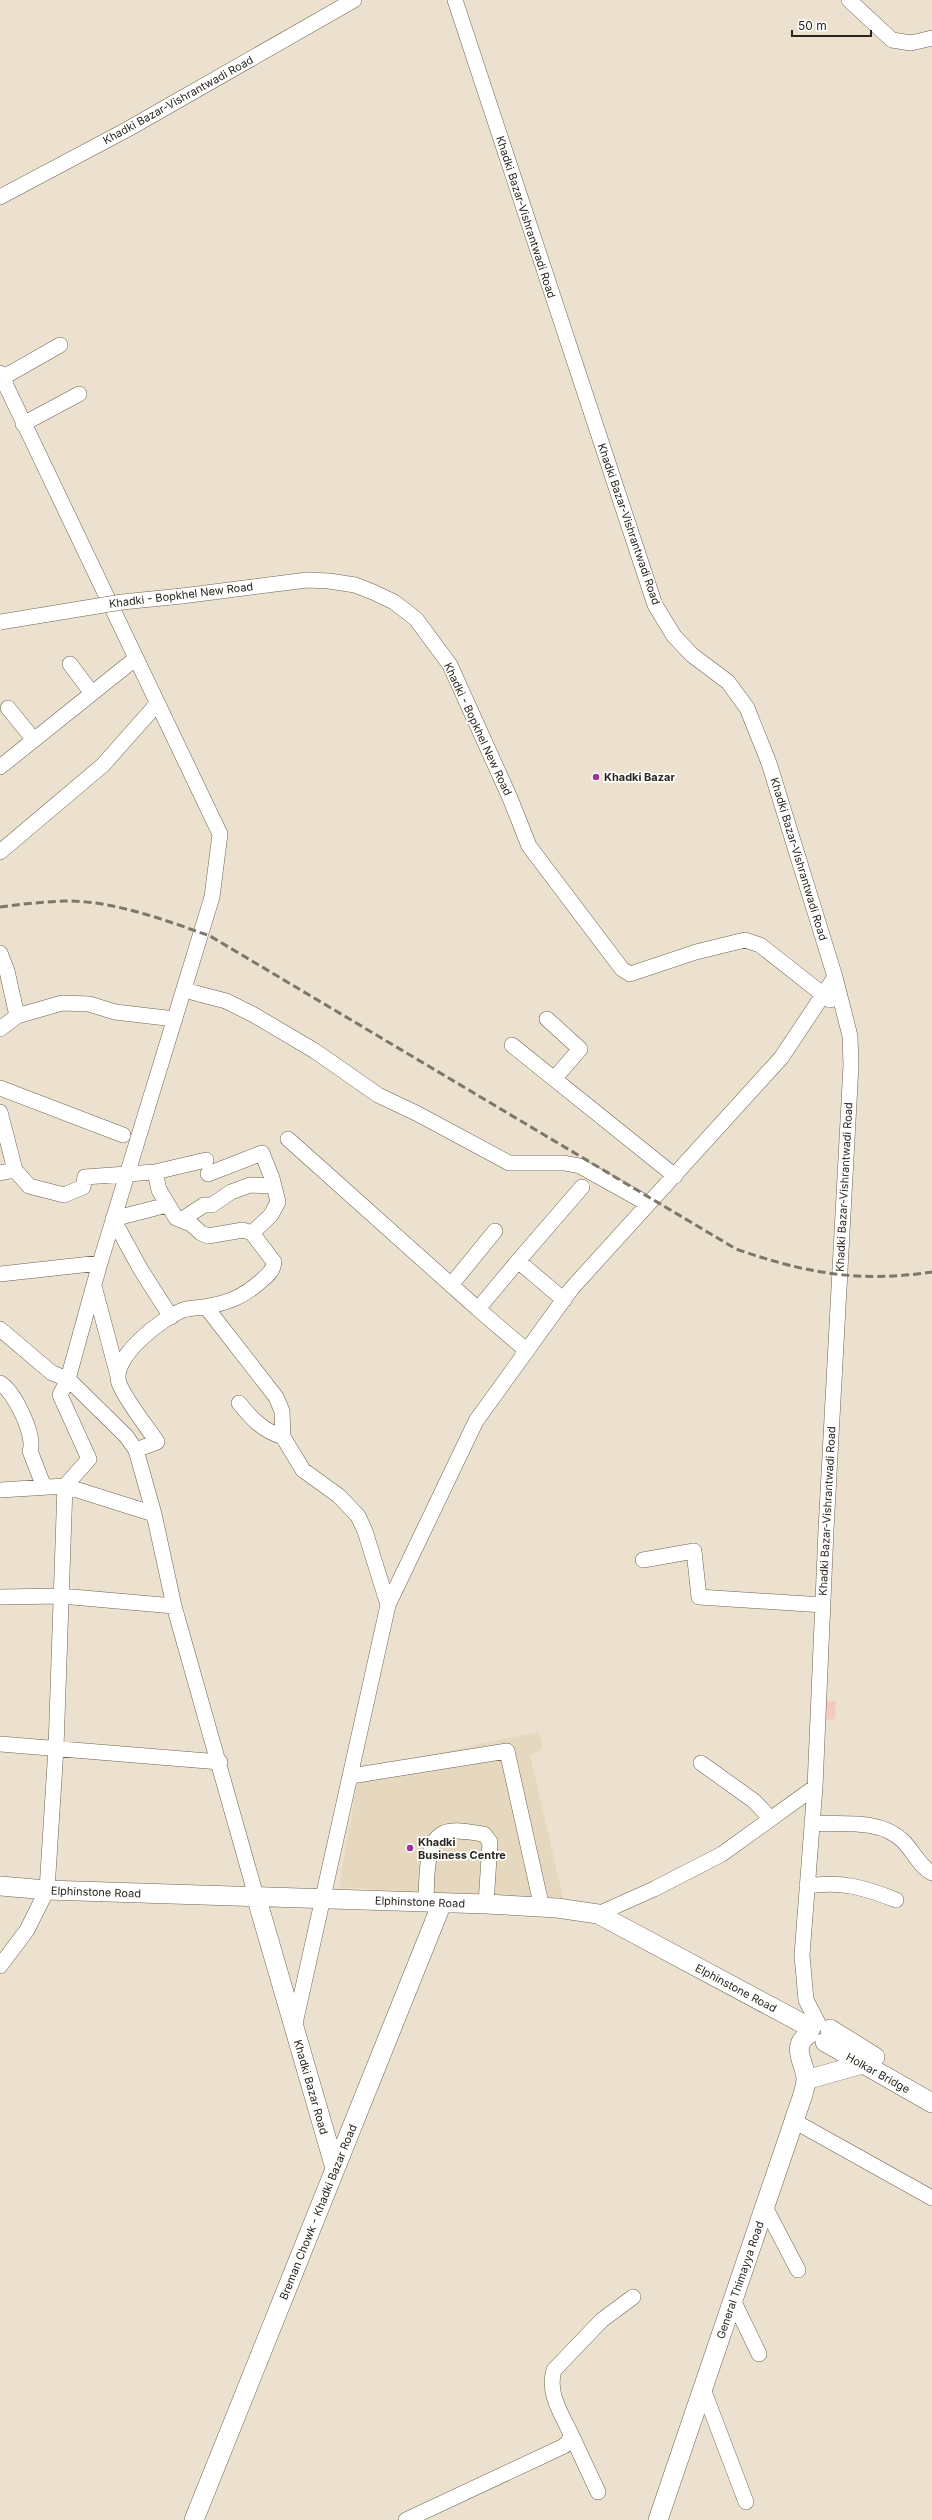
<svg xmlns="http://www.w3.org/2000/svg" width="932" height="2520" viewBox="0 0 932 2520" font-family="Inter,sans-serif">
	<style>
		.built { fill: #e6d8be }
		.garden { fill: #f3cabe }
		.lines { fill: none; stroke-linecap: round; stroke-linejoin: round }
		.minor-casing { stroke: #6d6352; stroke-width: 16 }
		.major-casing { stroke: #6d6352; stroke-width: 20 }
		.minor { stroke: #fff; stroke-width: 15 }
		.major { stroke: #fff; stroke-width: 19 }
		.rail { stroke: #7d766a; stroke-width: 3; stroke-dasharray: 8 4; stroke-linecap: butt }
		.minor-bridge-casing { stroke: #6d6352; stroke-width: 16; stroke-linecap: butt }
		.minor-bridge { stroke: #fff; stroke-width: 15 }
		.poi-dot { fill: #9b3599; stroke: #fff; stroke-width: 1.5 }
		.labels { text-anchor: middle; stroke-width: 3.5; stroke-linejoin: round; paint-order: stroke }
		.street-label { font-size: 11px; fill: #2b2720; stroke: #fff }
		.poi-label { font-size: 11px; font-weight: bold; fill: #2b2720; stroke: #fff; text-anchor: start }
	</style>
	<rect width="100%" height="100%" fill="#ece1ce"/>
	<!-- built -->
	<path class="built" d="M538,1732l4,10v8l-12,5 34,147 -225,-15 20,-114 7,-5z"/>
	<!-- garden -->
	<path class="garden" d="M836,1701l-1,18 -13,1 1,-18z"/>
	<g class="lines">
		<defs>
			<path id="minor" d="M455,0l200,605 19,31 18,19 36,27 19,26 22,55 66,214 15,59 1,29 -25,465 -11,257 -13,168 4,45 12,23
				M849,0l43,40 19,3 21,-5
				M0,197l128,-68 226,-129
				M0,373l220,461 -8,63 -112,366 -32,116 58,57 10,14 18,64 20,92 82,290
				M2,378l58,-33
				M23,424l56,-30
				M182,596l125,-16 22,1 26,4 18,7 21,10 22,17 34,46 60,133 19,48 93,123 8,5 66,-22 49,-12 15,5 70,55
				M70,664l21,28
				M8,708l26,32
				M0,767l135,-108
				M0,852l103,-87 54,-61
				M0,953l7,18 10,45 45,-13 27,1 26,8 60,7
				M184,990l42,11 28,14 61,36 63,44 40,19 91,49h55l16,3 68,38
				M547,1019l33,30 -26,30
				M0,1029l17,-13
				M512,1045l163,131
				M0,1088l123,47
				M0,1112l15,58 14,16 35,9 19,-8 2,-10 70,-5 51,-12
				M288,1139l190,170
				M0,1173l15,-3
				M208,1174l54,-21 10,25 6,24 -7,13 -19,18
				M167,1205l-54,14 28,51 30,47
				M181,1220l23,-15h8l19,-13 19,-7 24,1
				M518,1261l64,-74
				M0,1274l100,-11
				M451,1285l44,-54
				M94,1286l24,90
				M206,1307l70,90 6,14 1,26c-20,-6 -31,-18 -44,-34
				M0,1329l52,44 16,6 -8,16 29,64 -24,27 -9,262 -9,142 -20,40 -27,36
				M527,1351l-49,-42 40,-48 46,39
				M0,1383c14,8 36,53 30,68l14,36
				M283,1437l20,33 36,26 19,20 7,15 23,74
				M136,1450l21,-8c-9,-14 -33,-44 -38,-59 -9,-25 43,-65 64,-73 7,-2 15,-2 21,-3 24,-4 39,-10 57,-26 7,-6 12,-10 13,-19l-22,-29 -9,-3 -35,6 -7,-3 -10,-9 -15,-6 -17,-28 -4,-18
				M0,1490l65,-4 89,28
				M643,1560l51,-9 5,46 124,8
				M0,1597l61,-1 113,10
				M0,1744l220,18
				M701,1763l53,38 16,17
				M351,1776l156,-25 35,157
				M812,1823c30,2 68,-5 91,18 11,11 16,25 29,32
				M807,1886c35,-5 56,1 89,14
				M426,1903c1,-18 -2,-62 18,-70 11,-5 28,0 40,1l6,8 -4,62
				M598,1914l56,-25 68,-35 93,-67
				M294,2028l94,-423 88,-184 96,-133 209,-230 54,-81
				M794,2121l138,77
				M765,2207l33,63
				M733,2300l26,54
				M703,2389l43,113
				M571,2434l27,58
				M406,2520l158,-74 5,-5 2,-7c-10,-21 -24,-41 -17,-64l48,-50 31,-23"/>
			<path id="major" d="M0,1886l47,4 439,14 71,4 41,6 213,114
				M256,1896l79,272
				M830,2029l45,28
				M825,2042l107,61
				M806,2080l56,-16
				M194,2520l248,-617
				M658,2520l136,-399c3,-12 12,-29 12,-42 0,-15 -17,-32 3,-45"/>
		</defs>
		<!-- minor casing -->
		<use href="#minor" class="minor-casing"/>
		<!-- major casing -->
		<use href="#major" class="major-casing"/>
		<!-- minor -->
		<use href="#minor" class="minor"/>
		<!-- major -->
		<use href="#major" class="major"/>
		<!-- rail -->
		<path class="rail" d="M0,907c21,-3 43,-5 64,-6 48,-1 101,19 146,35l526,313c69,24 124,34 196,23"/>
		<defs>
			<path id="minor-bridge" d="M0,622l122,-20 60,-6"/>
		</defs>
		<!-- minor-bridge casing -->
		<use href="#minor-bridge" class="minor-bridge-casing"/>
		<!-- minor-bridge -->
		<use href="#minor-bridge" class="minor-bridge"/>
	</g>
	<!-- markers -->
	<g class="poi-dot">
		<circle cx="596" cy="777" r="4"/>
		<circle cx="410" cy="1848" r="4"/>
	</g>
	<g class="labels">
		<!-- street labels -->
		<g class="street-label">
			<text transform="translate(178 100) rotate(-29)" y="4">Khadki Bazar-Vishrantwadi Road</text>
			<text transform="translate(526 217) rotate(72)" y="4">Khadki Bazar-Vishrantwadi Road</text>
			<text transform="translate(629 524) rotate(71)" y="4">Khadki Bazar-Vishrantwadi Road</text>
			<text transform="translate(181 595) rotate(-7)" y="4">Khadki - Bopkhel New Road</text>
			<text transform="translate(478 729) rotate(65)" y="4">Khadki - Bopkhel New Road</text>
			<text transform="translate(799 859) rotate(73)" y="4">Khadki Bazar-Vishrantwadi Road</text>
			<text transform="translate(844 1187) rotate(-87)" y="4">Khadki Bazar-Vishrantwadi Road</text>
			<text transform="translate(827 1511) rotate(-87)" y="4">Khadki Bazar-Vishrantwadi Road</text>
			<text transform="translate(96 1892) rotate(2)" y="4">Elphinstone Road</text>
			<text transform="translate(420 1902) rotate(2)" y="4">Elphinstone Road</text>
			<text transform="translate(736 1988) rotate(28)" y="4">Elphinstone Road</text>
			<text transform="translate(878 2073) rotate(29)" y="4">Holkar Bridge</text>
			<text transform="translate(311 2087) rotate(74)" y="4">Khadki Bazar Road</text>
			<text transform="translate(318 2212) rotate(-68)" y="4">Breman Chowk - Khadki Bazar Road</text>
			<text transform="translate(740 2280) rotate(-71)" y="4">General Thimayya Road</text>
		</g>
		<!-- poi labels -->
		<g class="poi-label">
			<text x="604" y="781">Khadki Bazar</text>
			<text x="418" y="1846">Khadki<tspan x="418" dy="13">Business Centre</tspan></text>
		</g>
	</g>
	<!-- scale -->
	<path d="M792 30v6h79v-6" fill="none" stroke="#2b2720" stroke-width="2"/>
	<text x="798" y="30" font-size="12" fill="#2b2720" stroke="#ffffff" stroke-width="3" paint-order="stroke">50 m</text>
</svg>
